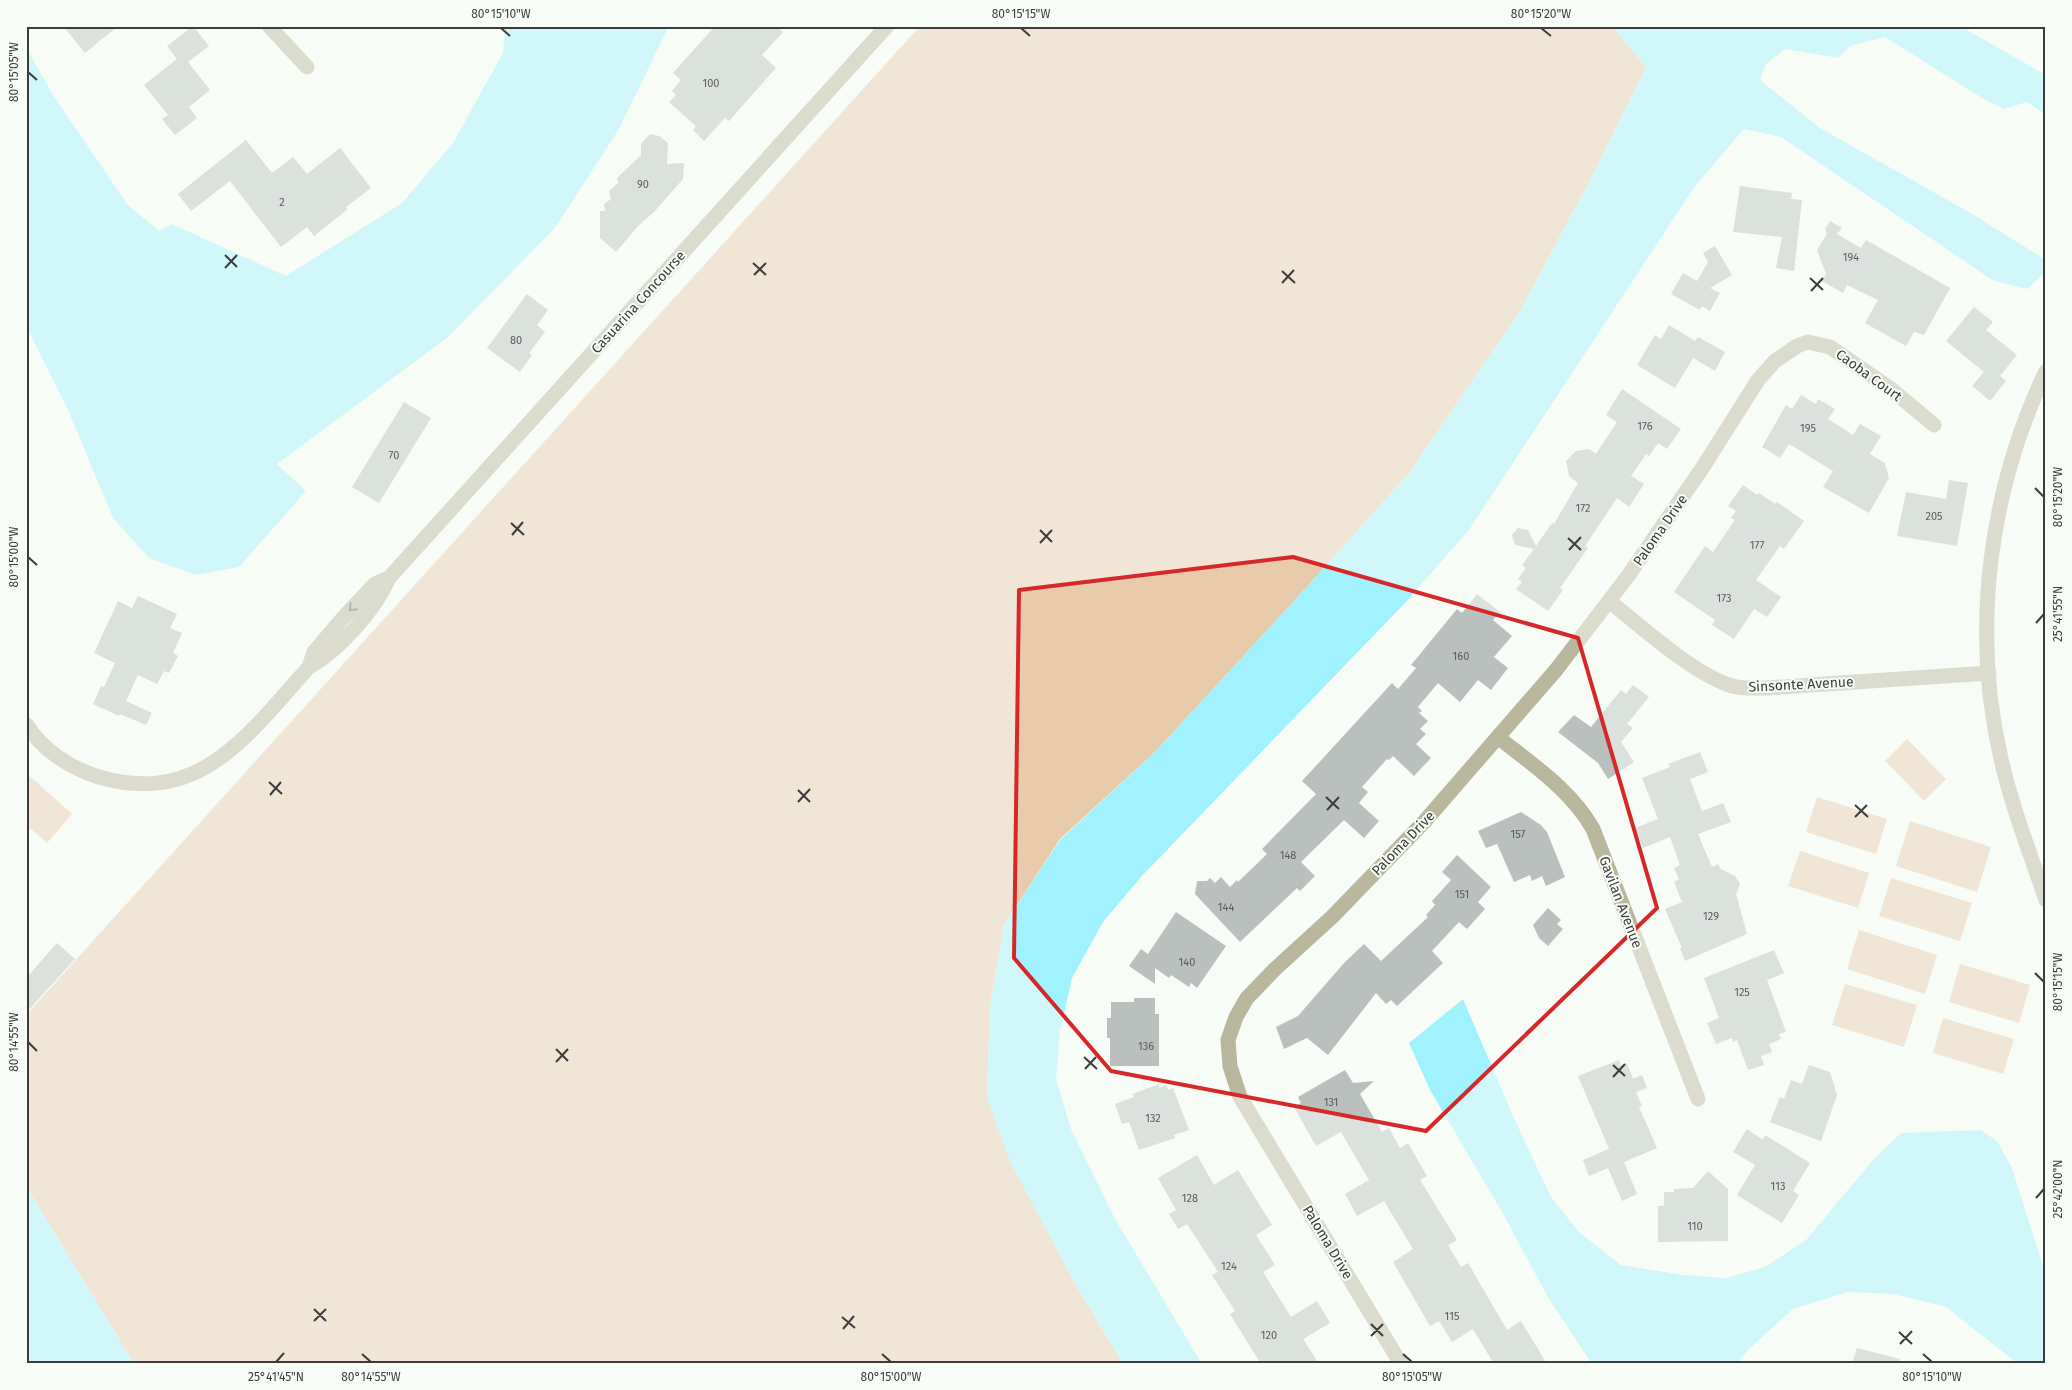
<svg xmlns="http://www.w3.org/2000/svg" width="2072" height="1390" viewBox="0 0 2072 1390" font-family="'Fira Sans',sans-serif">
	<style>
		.green { fill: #e8cbab }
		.water { fill: #a0f3fe }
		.building { fill: #b9c0bd }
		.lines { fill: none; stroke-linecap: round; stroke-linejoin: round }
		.street { stroke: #b9b79c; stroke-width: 15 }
		.oneway { stroke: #67685c }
		.marked { fill: none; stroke: #d62828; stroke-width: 4; stroke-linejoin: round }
		.ticks { fill: none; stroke: #3b3d3a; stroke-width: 2 }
		.labels { text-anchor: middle; stroke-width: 4; stroke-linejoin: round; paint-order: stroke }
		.number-label { font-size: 11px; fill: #5a5e5b }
		.street-label { font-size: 14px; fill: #3b3d3a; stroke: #f8fcf7 }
		.neatline { fill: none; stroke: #3b3d3a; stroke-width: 2 }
		.ticks-label { font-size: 12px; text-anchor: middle; fill: #3b3d3a }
	</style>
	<rect width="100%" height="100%" fill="#f8fcf7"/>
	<!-- green -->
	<path class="green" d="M920,26h692l34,41 -59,119 -67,125 -110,161 -114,127 -141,153 -95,87 -56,86 -14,81 -3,92 86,182 50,84h-989l-108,-178v-171z
		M1907,739l39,40 -22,22 -39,-40z
		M26,773l46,41 -25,29 -21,-18z
		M1817,797l70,22 -11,35 -70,-22z
		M1910,821l81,26 -14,45 -81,-26z
		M1800,851l69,22 -11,35 -70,-22z
		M1891,878l81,25 -12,38 -81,-25z
		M1859,930l78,25 -12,39 -78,-25z
		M1960,964l70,21 -11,38 -70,-21z
		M1845,984l72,21 -13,42 -72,-22z
		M1943,1018l71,21 -11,35 -70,-21z"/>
	<!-- water -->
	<path class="water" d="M505,26h164l-50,103 -64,99 -107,109 -171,127 29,27 -67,76 -44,8 -46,-17 -36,-40 -45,-108 -42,-84v-279l27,48 74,109 32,27 13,-7 114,52 116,-73 51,-60 50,-90z
		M1612,26h348l86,49v40l-19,-13 -23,7 -22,-11 -97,-61 -35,9 -12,12 -53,-9 -19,15 -6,16 60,48 154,87 72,45v12l-19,17 -33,-8 -213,-144 -37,-8 -49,57 -226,344 -65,74 -262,272 -39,46 -31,56 -12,54 -4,47 15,50 43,88 88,147h-79l-50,-84 -63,-118 -23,-64 3,-92 14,-81 56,-85 95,-88 141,-153 114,-127 110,-161 67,-125 59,-119z
		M1463,999l50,117 38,81 28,35 42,33 62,10 43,3 39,-11 41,-27 67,-80 28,-27 80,-3 17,12 14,26 34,107v89h-26l-7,-4 -67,-53 -53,-13 -45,-2 -55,17 -45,41 -12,14h-144l-43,-65 -47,-87 -72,-122 -21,-47z
		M26,1186l108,178h-108z"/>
	<!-- building -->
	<path class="building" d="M63,26h55l-33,27z
		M193,26l16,20 -21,16 22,28 -21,17 8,11 -22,17 -13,-16 6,-4 -24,-30 33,-26 -10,-13z
		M715,26h61l7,6 -21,23 14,13 -47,53 -4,-3 -21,23 -11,-11 3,-4 -27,-24 7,-7 -4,-4 9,-11 -8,-7z
		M650,134l9,2 9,7 -1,21 17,-1 -1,16 -29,33 -15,13 -23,27 -16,-14v-27h5l-1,-7 7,-5 -2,-8 9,-8 -1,-5 24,-23v-11z
		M246,140l26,33 21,-16 14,17 33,-26 31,40 -25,19 2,2 -34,27 -7,-9 -26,20 -51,-66 -39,30 -13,-17z
		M1740,186l52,7 -1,6 11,1 -8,71 -18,-3 6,-31 -49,-5z
		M1830,221l12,7 -5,6 24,14 5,-8 84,48 -26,47 -10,-3 -8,14 -41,-23 13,-23 -31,-15 -4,8 -21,-12 4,-7 -9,-24 10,-16 -2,-5z
		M1715,246l17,29 -22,13 10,5 -10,18 -8,-5 -2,4 -29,-16 12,-21 14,8 11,-19 -5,-9z
		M527,294l21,16 -11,15 8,7 -16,21 3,2 -12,17 -33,-24z
		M1974,307l19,15 -7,8 31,25 -17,21 6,5 -16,20 -18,-15 12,-14 -38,-31z
		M1669,325l26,16 3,-4 27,15 -10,19 -22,-13 -18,30 -38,-23 18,-30 6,4z
		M1622,389l59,40 -14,20 -9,-6 -9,13 -3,-2 -15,22 13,8 -15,23 -12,-9 -32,48 3,2 -28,40 3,2 -15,21 -32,-22 6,-7 -4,-3 8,-11 -4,-3 12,-16 -19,-4 -3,-10 6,-7 10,2 8,16 16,-23 2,1 24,-41 -9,-7 -3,-15 10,-10 13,-2 7,5 21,-32 -11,-7z
		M1801,395l15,9 2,-5 17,10 -7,10 25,16 7,-11 21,12 -11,18 15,9 4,15 -20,35 -46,-26 10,-16 -44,-27 -9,14 -18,-11 24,-42 6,4z
		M404,402l27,16 -52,85 -27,-16z
		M1949,480l19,3 -11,63 -60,-10 9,-44 40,7z
		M1743,485l14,10 2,-2 16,11 2,-2 27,19 -20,28 -4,-3 -24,34 25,17 -14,20 -13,-8 -20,30 -22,-14 3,-5 -41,-28 31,-46 8,6 22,-32 -4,-2 5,-7 -8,-5z
		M1477,594l23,18 -7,8 19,16 -18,21 14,11 -17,22 -13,-10 -18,22 -22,-19 -20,24 4,4 -3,2 9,8 -8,8 6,5 -10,10 15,14 -17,18 -21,-20 -4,4 -2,-1 -25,28 6,5 -9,11 20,18 -15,17 -20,-18 -43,42 14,14 -15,15 -3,-3 -57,54 -45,-48 2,-13h10l3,-3 5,5 6,-6 9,10 7,-7 1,2 29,-28 -5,-5 54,-55 -14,-13 90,-98 6,6 18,-21 -5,-3 46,-56 5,4z
		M138,596l39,18 -7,14 12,5 -9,20 5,3 -9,17 -5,-2 -7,13 -19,-9 -12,26 26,12 -6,12 -26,-11 -1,2 -26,-12 8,-18 3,1 11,-24 -21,-10 24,-52 14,7z
		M1633,685l16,12 -22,27 6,4 -12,14 13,20 -26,17 -10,-16 -40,-31 16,-17 17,12 30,-37 5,4z
		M1700,752l8,20 -18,7 12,32 21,-8 8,19 -33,12 14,33 6,-3 3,5 14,7 5,8 -4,10 11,40 -62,27 -5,-13h2l-17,-39 17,-7 -8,-20 5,-3 -5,-11 6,-3 -10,-28 -27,11 -8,-20 23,-9 -16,-41 28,-11 -2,-3z
		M1521,812l20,13 6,7 18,45 -19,9 -4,-10 -10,5 -2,-6 -16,7 -17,-38 -11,4 -8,-17z
		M1457,855l34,32 -13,15 7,7 -18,20 -8,-7 -27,29 11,12 -46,43 -6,-6 -5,4 -10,-11 -48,62 -21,-17 -23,11 -8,-22 22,-11 46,-53 20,-19 17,17 47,-44 -2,-2 9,-10 -3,-4 19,-21 -9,-8z
		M1548,908l13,12 -4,4 6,5 -15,17 -9,-8 -6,-13z
		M1176,912l50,34 -29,42 -6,-5 -2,4 -18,-12 -2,3 -14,-10v16l-26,-18 12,-17 7,5z
		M57,943l18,16 -49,54v-35z
		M1774,950l10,23 -17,7 19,52 -7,2 2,5 -12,5 3,8 -11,4 3,9 -16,5 -11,-30 -4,2 -1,-4 -16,6 -9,-21 12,-5 -15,-40z
		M1134,998h21v16h4v52h-49v-28h-3v-20h4v-16h23z
		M1619,1060l2,6 6,-3 6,16 9,-4 5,13 -11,4 6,14 -3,1 18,41 -33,14 13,32 -15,7 -14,-33 -19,8 -6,-16 26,-11 -31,-73z
		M1809,1065l21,7 7,23 -16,46 -51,-19 10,-25 4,2 7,-19 11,4z
		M1345,1070l8,13 21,-2 -14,13 22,38 7,-4 11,20 8,-5 19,33 -7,4 37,60 -9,5 13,22 7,-4 39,67 14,-9 26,43h-53l-21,-35 -21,13 -13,-21 -9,5 -37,-64 20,-13 -29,-48 -27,15 -12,-22 24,-14 -28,-48 -25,14 -22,-39 7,-4 -3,-6z
		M1159,1084v4l7,-3 2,5 5,-2 16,42 -15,5 1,3 -36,12 -10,-28 -7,2 -7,-20 19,-7 -2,-3z
		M1747,1129l16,11 2,-5 45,28 -17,28 6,4 -17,28 -45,-28 18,-30 -22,-13z
		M1197,1155l17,30 24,-15 34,55 -16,10 19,30 -12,7 28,45 26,-16 13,22 -27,16 16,25h-58l-31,-50 5,-3 -23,-36 6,-3 -31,-48 -9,5 -9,-15 7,-4 -18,-32z
		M1708,1171l20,18v52l-70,1v-36h6v-14h10v-3l19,-1z
		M1857,1348l43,11 -1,5h-47z"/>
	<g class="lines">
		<!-- street -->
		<path class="street" d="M269,26l38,41
			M2046,371c-57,120 -75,258 -45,388 11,48 29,94 45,141
			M1609,601c33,26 84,73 123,85 11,3 23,2 34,2l223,-15
			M309,667l5,-15 28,-33 33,-35 14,-6
			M26,724c16,26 44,44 73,53 102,30 150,-44 210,-110 30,-17 66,-57 80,-89l498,-552
			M1499,738c34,27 73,53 94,91l105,270
			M1401,1364l-161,-267 -10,-31 -2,-26 8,-23 11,-19 28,-29 57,-52 92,-95 132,-152 72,-94 75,-109 55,-87 17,-19 22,-15 11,-4 22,5 61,42 43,36"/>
	</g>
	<!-- one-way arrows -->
	<defs><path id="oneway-chevron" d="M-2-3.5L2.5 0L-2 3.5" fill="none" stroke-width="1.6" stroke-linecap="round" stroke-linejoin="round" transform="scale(1.25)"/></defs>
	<use class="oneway" href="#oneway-chevron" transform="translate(352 608) rotate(134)"/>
	<!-- marked area -->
	<path d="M0 0H2072V1390H0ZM1293,557l285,81 79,270 -231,223 -315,-60 -97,-113 5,-368z" fill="#f8fcf7" fill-opacity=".55" fill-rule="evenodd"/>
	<path class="marked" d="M1293,557l285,81 79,270 -231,223 -315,-60 -97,-113 5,-368z"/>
	<!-- ticks -->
	<path class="ticks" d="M501,28l9,8M1021,28l9,8M1541,28l10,8M28,72l9,8M225,255l12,12M753,263l13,12M225,268l12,-13M1282,271l13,12M754,275l12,-12M1810,278l13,12M1282,283l12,-13M1811,291l12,-13M2035,488l9,9M511,523l13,12M1040,530l12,12M512,535l11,-13M1568,538l13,12M1040,543l12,-13M1569,550l12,-13M28,557l9,8M2036,623l8,-9M269,782l13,12M798,790l12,12M270,795l11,-13M1326,797l13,12M798,802l12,-13M1855,805l13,12M1327,810l12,-13M1855,817l12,-12M2035,973l9,9M28,1042l9,9M556,1049l12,12M1084,1057l13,12M556,1062l12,-13M1613,1065l12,11M1085,1069l11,-12M1613,1077l12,-13M2036,1198l8,-9M314,1309l12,12M842,1317l13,11M314,1321l12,-12M1371,1324l12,12M843,1329l11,-13M1899,1332l13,12M1371,1336l12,-12M1900,1344l12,-13M362,1354l9,8M882,1354l9,8M1403,1354l9,8M1923,1354l9,8M276,1362l8,-9"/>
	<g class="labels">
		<!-- number labels -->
		<g class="number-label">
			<text x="711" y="87">100</text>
			<text x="643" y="188">90</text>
			<text x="282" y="206">2</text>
			<text x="1851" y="261">194</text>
			<text x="516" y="344">80</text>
			<text x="1645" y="430">176</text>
			<text x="1808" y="432">195</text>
			<text x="394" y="459">70</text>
			<text x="1583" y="512">172</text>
			<text x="1934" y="520">205</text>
			<text x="1757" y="549">177</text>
			<text x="1724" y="602">173</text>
			<text x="1461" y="660">160</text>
			<text x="1518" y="838">157</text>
			<text x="1288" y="859">148</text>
			<text x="1462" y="898">151</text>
			<text x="1226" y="911">144</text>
			<text x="1711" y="920">129</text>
			<text x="1187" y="966">140</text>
			<text x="1742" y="996">125</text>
			<text x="1146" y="1050">136</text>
			<text x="1331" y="1106">131</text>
			<text x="1153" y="1122">132</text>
			<text x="1778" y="1190">113</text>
			<text x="1190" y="1202">128</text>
			<text x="1695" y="1230">110</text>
			<text x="1229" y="1270">124</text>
			<text x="1452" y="1320">115</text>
			<text x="1269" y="1339">120</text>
		</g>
		<!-- street labels -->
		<g class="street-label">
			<text transform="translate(638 302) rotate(-48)" y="5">Casuarina Concourse</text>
			<text transform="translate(1869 375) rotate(36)" y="5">Caoba Court</text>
			<text transform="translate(1660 530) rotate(-55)" y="5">Paloma Drive</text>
			<text transform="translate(1801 684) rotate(-3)" y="5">Sinsonte Avenue</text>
			<text transform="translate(1403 843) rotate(-46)" y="5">Paloma Drive</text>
			<text transform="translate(1621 902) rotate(69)" y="5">Gavilan Avenue</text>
			<text transform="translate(1328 1242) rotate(59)" y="5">Paloma Drive</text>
		</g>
	</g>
	<!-- border -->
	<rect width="2072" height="1390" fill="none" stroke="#f8fcf7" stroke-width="55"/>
	<rect x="28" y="28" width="2016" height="1334" class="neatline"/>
	<g class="ticks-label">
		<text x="501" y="18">80°15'10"W</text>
		<text x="1021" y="18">80°15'15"W</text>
		<text x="1541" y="18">80°15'20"W</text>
		<text transform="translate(14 72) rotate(-90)" y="4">80°15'05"W</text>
		<text transform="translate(2058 497) rotate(-90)" y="4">80°15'20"W</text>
		<text transform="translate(14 557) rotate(-90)" y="4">80°15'00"W</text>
		<text transform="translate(2058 614) rotate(-90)" y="4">25°41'55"N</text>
		<text transform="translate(2058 982) rotate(-90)" y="4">80°15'15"W</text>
		<text transform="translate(14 1042) rotate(-90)" y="4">80°14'55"W</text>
		<text transform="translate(2058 1189) rotate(-90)" y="4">25°42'00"N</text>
		<text x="276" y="1381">25°41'45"N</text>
		<text x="371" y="1381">80°14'55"W</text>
		<text x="891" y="1381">80°15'00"W</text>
		<text x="1412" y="1381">80°15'05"W</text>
		<text x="1932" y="1381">80°15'10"W</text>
	</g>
</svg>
